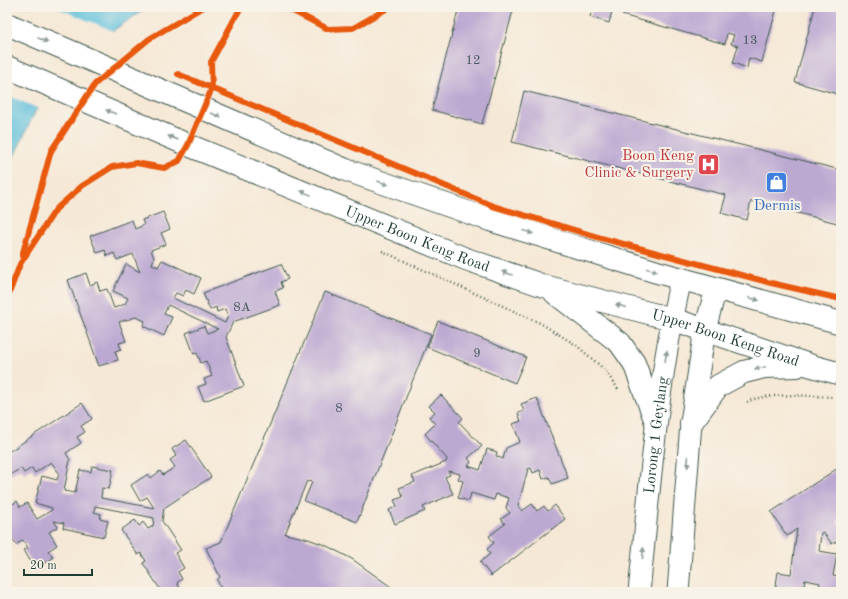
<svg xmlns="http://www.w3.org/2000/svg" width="848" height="599" viewBox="0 0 848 599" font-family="'Old Standard TT',serif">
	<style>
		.water { fill: #5dbfdb; stroke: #3e7e88 }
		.pier { fill: #f6e8d6 }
		.building { fill: #bca9d2 }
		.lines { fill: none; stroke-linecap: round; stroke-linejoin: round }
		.street-casing { stroke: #3f574c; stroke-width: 23 }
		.secondary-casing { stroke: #3f574c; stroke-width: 24 }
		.path { stroke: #3f574c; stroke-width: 2.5; stroke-dasharray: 1 3; stroke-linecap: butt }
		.street { stroke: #fff; stroke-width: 21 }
		.secondary { stroke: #fff; stroke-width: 22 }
		.cycleway-casing { stroke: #f7f3e8; stroke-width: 8 }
		.cycleway { stroke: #e8590c; stroke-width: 6 }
		.oneway { fill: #8f9e9a }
		.labels { text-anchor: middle; stroke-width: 4; stroke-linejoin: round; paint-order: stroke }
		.number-label { font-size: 13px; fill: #46585c }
		.health-label { font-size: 15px; fill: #be3a42; stroke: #f7f3e8; text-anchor: end }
		.shop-label { font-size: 15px; fill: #366cbe; stroke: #f7f3e8 }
		.street-label { font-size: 15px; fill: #1f3d34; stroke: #f7f3e8 }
	</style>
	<rect width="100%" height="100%" fill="#f7f3e8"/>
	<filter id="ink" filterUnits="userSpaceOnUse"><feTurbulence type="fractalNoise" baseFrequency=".025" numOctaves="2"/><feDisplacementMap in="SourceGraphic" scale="8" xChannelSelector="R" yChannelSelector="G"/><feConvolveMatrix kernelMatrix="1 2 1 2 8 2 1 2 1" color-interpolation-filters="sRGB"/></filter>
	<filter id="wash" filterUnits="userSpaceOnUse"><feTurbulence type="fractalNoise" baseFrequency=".012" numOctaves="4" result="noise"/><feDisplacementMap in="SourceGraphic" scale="16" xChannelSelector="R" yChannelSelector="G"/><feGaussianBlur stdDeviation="0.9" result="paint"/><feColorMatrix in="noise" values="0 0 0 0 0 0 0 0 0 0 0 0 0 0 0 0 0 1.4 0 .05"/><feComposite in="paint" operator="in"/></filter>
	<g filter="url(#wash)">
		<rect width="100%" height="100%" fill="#f6e8d6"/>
		<!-- water -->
		<path class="water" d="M7,7h141l-34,23 -78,80 -29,61z"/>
		<!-- pier -->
		<path class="pier" d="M7,7h48l61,25 -76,77 -33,-14z"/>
		<g id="blocks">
			<!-- building -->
			<path class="building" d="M459,7h55l-32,117 -50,-14z
				M582,7h31l-4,16 -19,-6 2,-6z
				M620,7h113l8,2 1,-2h35l-15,55 -13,-4 -2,10 -14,-5 5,-17 -7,-2 3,-9 -7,-2 -2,11 -103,-29 2,-7z
				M815,7h26v88l-46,-13z
				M524,91l317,79v54l-90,-23 -4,19 -26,-7 5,-18 -214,-53z
				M163,212l7,17 -9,4 5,11 -15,6 3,8 -2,6 6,3 4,-7 39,18 -7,16 -8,-4 -3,6 -7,-3 -3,5 52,25 3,-7 -3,-7 -8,3 -1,-5 -6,3 -7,-17 78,-29 7,15 -7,3 2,6 -8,3 5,14 -47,17 -7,15 18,49 -40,15 -6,-14 8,-3 -2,-5 8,-3 -6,-15 -5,2 -4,-10 -3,1 -8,-21 18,-7 3,7 11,-4 -50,-24 -4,9 8,3 -8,19 -21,-10 2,-5 -9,-4 -17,5 7,19 -7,2 2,6 -6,2 3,9 -19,6 -31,-86 18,-7 4,12 7,-3 3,9 7,-2 7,19 11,-4 3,-6 -15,-7 13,-27 14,8 -7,-18 -16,6 -3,-7 -7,3 -2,-6 -8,3 -7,-17 42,-16 3,9 9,-4 -2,-5z
				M325,292l106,42 -74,188 -53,-21 8,-19 -5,-1 -22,53 20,4 20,7 27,14 46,33h-108l-16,-2 -15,1 -3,1h-33l-6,-12 3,-3 -14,-29 15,-6z
				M438,321l88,36 -11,26 -88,-36z
				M441,395l22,23 -4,4 23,24 -14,12 3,4 -3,4 12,4 7,-21 10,3 -1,4 7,3 3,-11 14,-6 -7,-18 8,-3 -3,-8 6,-2 -3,-7 16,-6 31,80 -16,6 -3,-7 -6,2 -3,-9 -7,3 -2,-5 -3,1 -10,37 4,5 10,-7 5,7 7,-5 4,5 7,-6 10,14 -74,57 -11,-14 10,-8 -3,-5 7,-6 -5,-7 16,-12 -4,-5 9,-6 -4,-5 3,-10 -13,-4 -2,6 -23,-7 -2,8 -11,-3 5,-17 -5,-2 2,-5 -12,-3 2,4 -5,2 8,17 -30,13 2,4 -30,13 -6,-14 8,-4 -3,-6 9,-3 -4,-9 16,-6 -3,-6 34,-14 1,-3 -22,-25 10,-10 -6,-7 6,-5 -6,-6z
				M82,403l10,16 -11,7 4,6 -8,5 4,6 -15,10 4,7 -6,31 11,2 5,-23 11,2 1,-6 21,4 -4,19 -7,-1 -1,10 53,10 -7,-11 -7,4 -9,-16 17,-11 3,4 9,-7 3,4 12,-8 -5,-7 6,-4 -4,-7 14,-9 25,37 -47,31 -2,13 19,29 -6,3 9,15 -6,4 4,7 -5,4 5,8 -2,1h-18l-19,-29 3,-2 -5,-8 -3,2 -17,-25 14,-10 4,6 4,-4 5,7 5,-3 1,-8 -59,-12 -1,6 7,2 -1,5 8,2 -4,16 -41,-9 1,-5 -10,-2 4,6 -9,5 8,13 -9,6 5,7 -18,11 -11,-19 4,-2 -5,-8 -7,5 -9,-15v-30l3,6 7,-5 3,6 7,-4 10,16 15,-9v-2l-17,-5 7,-27 15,4 2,-7 -8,-11 -16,11 -3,-5 -8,5 -3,-5 -11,7 -3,-5v-17z
				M841,466v53l-4,3 4,5v11l-9,6 -9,-12 -2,1 -2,18 18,3 -4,22 8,1v15h-23l2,-9 -15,-3 -2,12 -28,-1 3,-19 13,2 6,-45 -10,7 -16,-24z"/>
		</g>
	</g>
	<g filter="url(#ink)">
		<use href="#blocks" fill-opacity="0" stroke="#3f574c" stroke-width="1"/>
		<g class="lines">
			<defs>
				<g id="street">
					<path id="s1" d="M639,592c11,-105 18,-210 42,-313"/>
					<path d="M678,592l13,-169 14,-94 11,-40"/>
				</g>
				<g id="secondary">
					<path d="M7,24l339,146 144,50 167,52 184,51"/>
					<path id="s2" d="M7,67l181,78 278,114 78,27 128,33 140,47 29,8"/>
					<path d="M555,293l65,50 14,20 22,59"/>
					<path d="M691,423l27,-37 26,-14 20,-5 33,-1"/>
				</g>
			</defs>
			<!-- street casing -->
			<use href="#street" class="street-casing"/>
			<!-- secondary casing -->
			<use href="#secondary" class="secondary-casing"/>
			<!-- path -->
			<path class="path" d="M382,251l158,72 36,22 29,25 13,19
				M747,402c18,-10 64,-6 86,-5"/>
			<!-- street -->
			<use href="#street" class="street"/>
			<!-- secondary -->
			<use href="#secondary" class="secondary"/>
			<defs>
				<path id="cycleway" d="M285,7l43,22 25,-1 37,-21
					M178,74l315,132 108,32 106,28 64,17 70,16
					M22,256l29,-105 44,-67 54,-45 54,-32
					M7,299l13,-35 36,-55 26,-23 30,-19 24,-4 28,5 15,-7 9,-16 24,-57 -1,-26 30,-55"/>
			</defs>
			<!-- cycleway casing -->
			<use href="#cycleway" class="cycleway-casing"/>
			<!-- cycleway -->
			<use href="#cycleway" class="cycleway"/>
		</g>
		<!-- one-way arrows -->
		<defs><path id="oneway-solid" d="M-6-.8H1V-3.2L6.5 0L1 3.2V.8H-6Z"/></defs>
		<g class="oneway">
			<use href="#oneway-solid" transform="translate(43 40) rotate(23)"/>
			<use href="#oneway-solid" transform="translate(111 112) rotate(-157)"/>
			<use href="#oneway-solid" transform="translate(216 115) rotate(23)"/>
			<use href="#oneway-solid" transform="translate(173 138) rotate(-157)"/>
			<use href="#oneway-solid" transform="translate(383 183) rotate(19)"/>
			<use href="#oneway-solid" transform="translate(306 193) rotate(-158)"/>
			<use href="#oneway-solid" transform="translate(528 232) rotate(17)"/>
			<use href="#oneway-solid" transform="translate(652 270) rotate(17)"/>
			<use href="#oneway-solid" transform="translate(507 273) rotate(-161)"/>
			<use href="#oneway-solid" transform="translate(754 299) rotate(15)"/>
			<use href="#oneway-solid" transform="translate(621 306) rotate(-165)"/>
			<use href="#oneway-solid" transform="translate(666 356) rotate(-81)"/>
			<use href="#oneway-solid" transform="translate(760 368) rotate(168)"/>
			<use href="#oneway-solid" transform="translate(688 462) rotate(94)"/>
			<use href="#oneway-solid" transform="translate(643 553) rotate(-84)"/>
		</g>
	</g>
	<!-- icons -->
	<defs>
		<symbol id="hospital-square" viewBox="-11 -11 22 22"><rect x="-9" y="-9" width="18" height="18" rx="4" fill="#e0444e" stroke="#f7f3e8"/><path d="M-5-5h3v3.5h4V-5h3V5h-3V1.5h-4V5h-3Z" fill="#fff"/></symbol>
		<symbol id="shop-square" viewBox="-11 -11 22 22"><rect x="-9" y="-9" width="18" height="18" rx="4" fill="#3f7fe0" stroke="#f7f3e8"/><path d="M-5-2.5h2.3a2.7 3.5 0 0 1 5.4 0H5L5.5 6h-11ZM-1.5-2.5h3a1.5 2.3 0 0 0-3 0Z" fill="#fff"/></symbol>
	</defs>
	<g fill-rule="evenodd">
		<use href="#hospital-square" x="696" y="152" width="25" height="25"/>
		<use href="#shop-square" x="764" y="170" width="25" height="25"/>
	</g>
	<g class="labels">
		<!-- number labels -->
		<g class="number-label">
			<text x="750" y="44">13</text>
			<text x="473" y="64">12</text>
			<text x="242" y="311">8A</text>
			<text x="477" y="357">9</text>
			<text x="339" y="412">8</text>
		</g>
		<!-- health labels -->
		<g class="health-label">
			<text x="694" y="160">Boon Keng<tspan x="694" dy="17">Clinic &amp; Surgery</tspan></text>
		</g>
		<!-- shop labels -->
		<g class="shop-label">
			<text x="777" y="210">Dermis</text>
		</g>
		<!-- street labels -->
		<g class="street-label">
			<text dy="5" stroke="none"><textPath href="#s2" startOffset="445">Upper Boon Keng Road</textPath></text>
			<text dy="5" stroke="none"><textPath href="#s2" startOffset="769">Upper Boon Keng Road</textPath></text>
			<text dy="5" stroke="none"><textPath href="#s1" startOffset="158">Lorong 1 Geylang</textPath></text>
		</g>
	</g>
	<!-- margin -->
	<rect width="848" height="599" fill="none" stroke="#f7f3e8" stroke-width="24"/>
	<!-- scale -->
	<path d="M24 569v6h68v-6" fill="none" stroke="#1f3d34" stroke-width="2"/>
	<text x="30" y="569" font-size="12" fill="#1f3d34" stroke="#f7f3e8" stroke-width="3" paint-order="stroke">20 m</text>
</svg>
